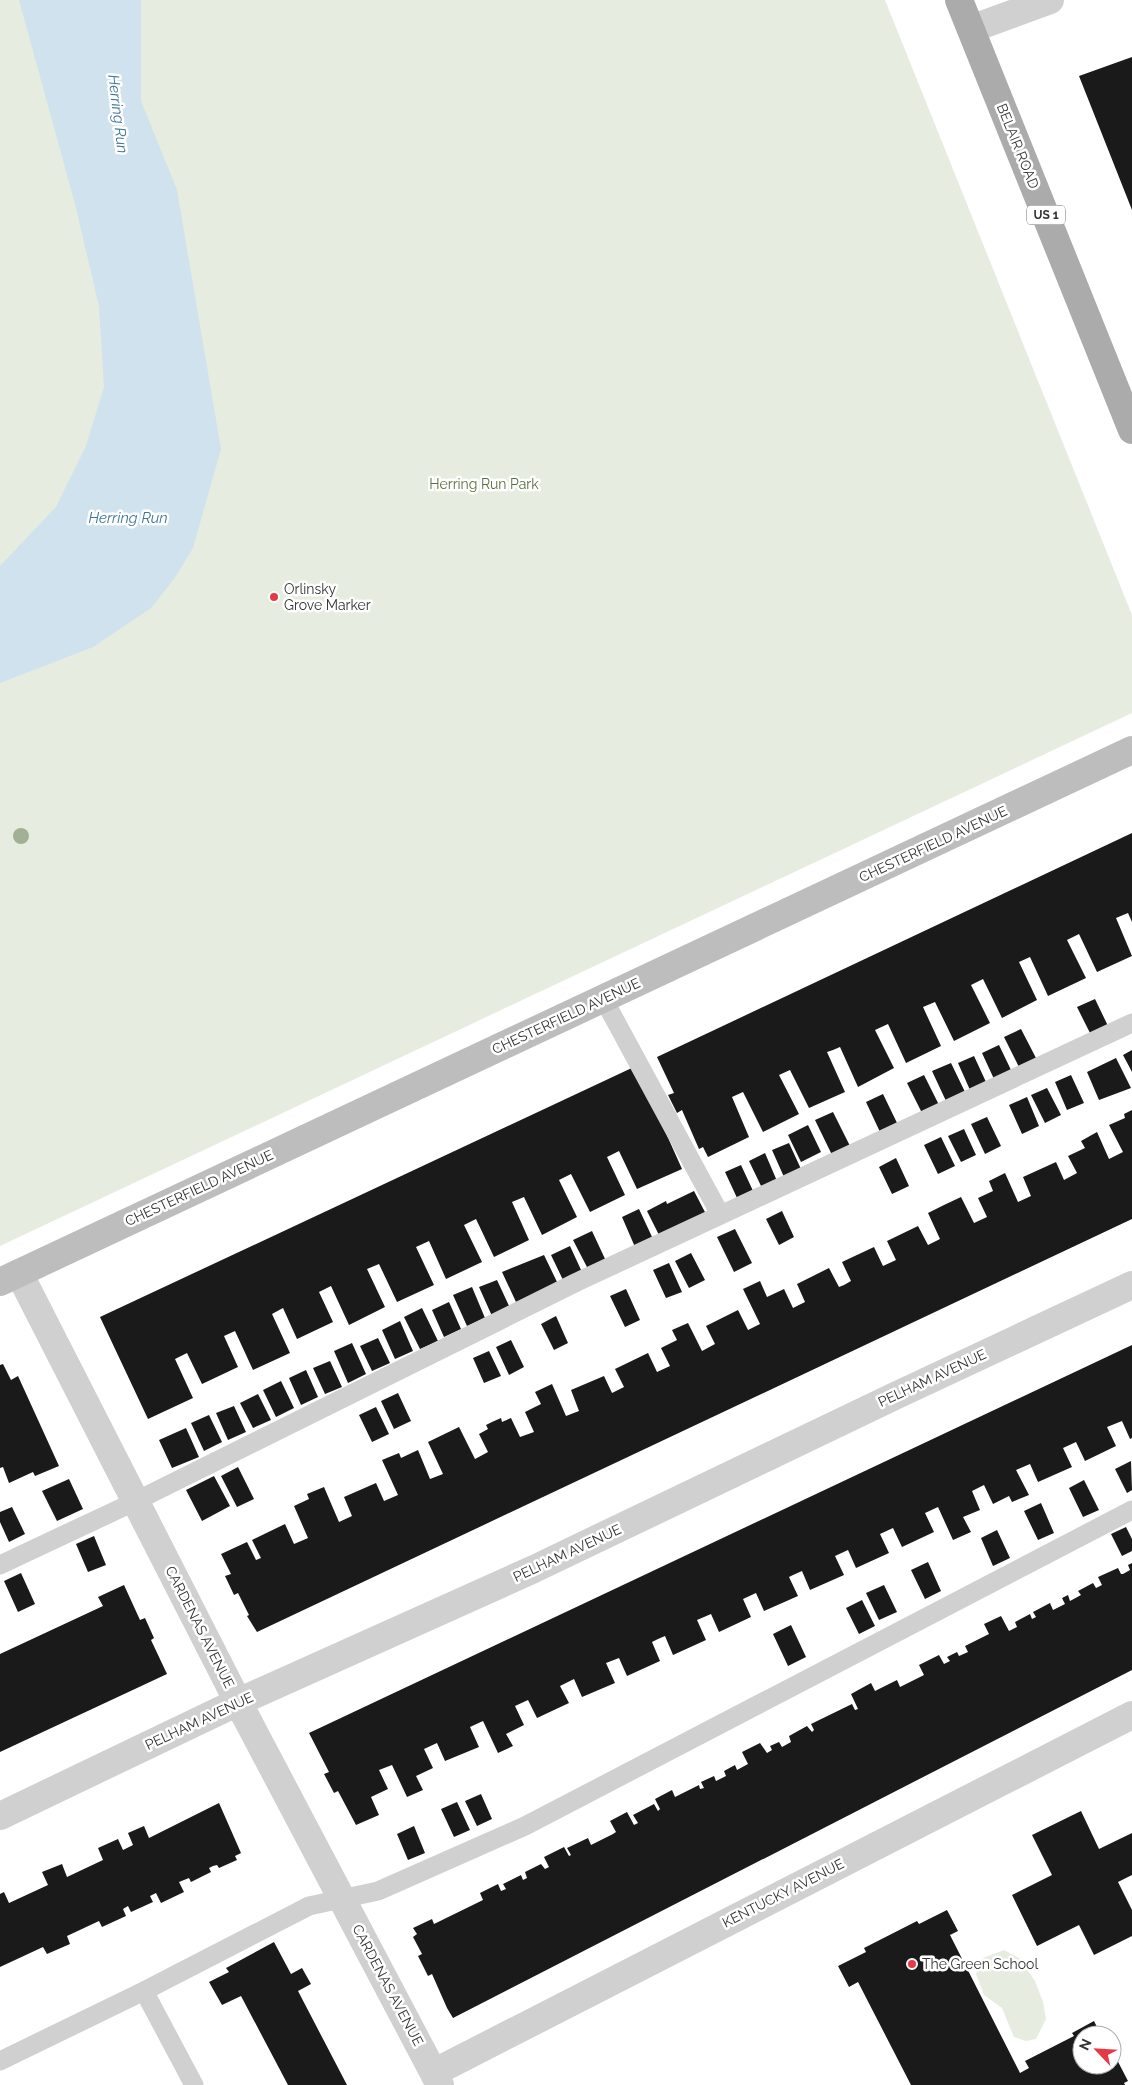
<svg xmlns="http://www.w3.org/2000/svg" width="1132" height="2085" viewBox="0 0 1132 2085" font-family="Raleway,sans-serif">
	<style>
		.green { fill: #e6ecdf }
		.water { fill: #cfe2ee }
		.building { fill: #1a1a1a }
		.lines { fill: none; stroke-linecap: round; stroke-linejoin: round }
		.lane { stroke: #d0d0d0; stroke-width: 19 }
		.street { stroke: #d0d0d0; stroke-width: 28 }
		.secondary { stroke: #bdbdbd; stroke-width: 28 }
		.primary { stroke: #ababab; stroke-width: 28 }
		.tree { fill: #a2b095 }
		.poi-dot { fill: #e63946; stroke: #fff; stroke-width: 2 }
		.labels { text-anchor: middle; stroke-width: 5; stroke-linejoin: round; paint-order: stroke }
		.shield { fill: #fff; stroke: #707070; stroke-width: 1 }
		.shield-label { font-size: 12px; font-weight: bold; fill: #333 }
		.street-label { font-size: 14px; fill: #333; stroke: #fff }
		.park-label { font-size: 14px; fill: #56703f; stroke: #fff }
		.poi-label { font-size: 14px; fill: #333; stroke: #fff; text-anchor: start }
		.water-label { font-size: 15px; font-style: italic; fill: #3f7597; stroke: #fff }
	</style>
	<rect width="100%" height="100%" fill="#fff"/>
	<!-- green -->
	<path class="green" d="M0,0h885l247,615v98l-1132,533z
		M1004,1950l15,8 16,23 8,21 3,17 -10,20 -10,2 -12,-4 -12,-29 -18,-13 -8,-21 7,-16z"/>
	<!-- water -->
	<path class="water" d="M19,0h122v101l36,89 44,259 -28,99 -19,31 -23,29 -58,39 -93,36v-117l56,-59 30,-61 18,-59 -5,-81 -24,-102z"/>
	<!-- building -->
	<path class="building" d="M1132,57v153l-53,-134z
		M1132,833v89l-4,-9 -12,5 16,38 -35,16 -18,-38 -12,6 19,38 -38,18 -18,-39 -11,5 18,38 -35,18 -19,-39 -12,6 19,38 -36,18 -19,-39 -12,5 18,39 -35,17 -18,-39 -13,6 19,38 -36,19 -18,-40 -7,3 -6,2 18,40 -36,16 -19,-38 -11,5 20,39 -36,18 -20,-40 -11,5 17,40 -41,20 -5,-10 -4,2 -17,-39 -5,3 -9,-18 6,-2 -17,-36z
		M1095,999l13,27 -17,9 -14,-28z
		M1021,1029l15,29 -17,9 -15,-30z
		M999,1045l12,25 -17,9 -12,-26z
		M1132,1050v22l-9,-17z
		M974,1056l12,26 -16,8 -12,-27z
		M1116,1058l15,30 -32,12 -12,-28z
		M951,1063l14,29 -19,9 -14,-30z
		M636,1066l46,103 -45,20 -18,-38 -12,6 18,38 -35,17 -19,-38 -12,6 18,37 -35,18 -18,-38 -12,5 17,38 -35,17 -18,-38 -12,6 18,37 -36,17 -17,-38 -13,6 18,38 -37,17 -18,-38 -12,5 18,38 -36,18 -18,-39 -12,6 14,30 -36,17 -14,-31 -11,6 18,39 -37,17 -18,-39 -11,5 14,31 -36,17 -15,-31 -12,6 18,39 -45,21 -48,-102z
		M924,1075l15,30 -17,8 -15,-30z
		M1071,1075l13,28 -17,7 -12,-28z
		M1047,1088l14,27 -16,8 -14,-28z
		M883,1094l15,31 -18,7 -14,-30z
		M1027,1097l12,29 -17,8 -13,-29z
		M1132,1110v109l-875,413 -10,-16 2,-1 -11,-22 -4,2 -9,-19 6,-2 -10,-20 26,-12 9,18 5,-2 -9,-18 33,-16 9,20 14,-6 -14,-32 15,-7 -2,-5 17,-7 15,35 13,-6 -8,-19 32,-14 8,18 14,-6 -16,-35 17,-7 2,5 17,-8 12,29 13,-5 -15,-32 31,-15 16,32 13,-7 -9,-18 9,-5 -2,-4 6,-3 9,-4 1,4 9,-4 9,19 14,-5 -9,-20 16,-8 -6,-12 17,-8 14,32 13,-5 -8,-21 33,-14 8,17 12,-6 -9,-18 33,-16 9,19 13,-6 -9,-18 16,-8 -5,-10 16,-7 14,28 13,-7 -9,-18 32,-16 10,20 12,-6 -17,-35 17,-8 7,16 17,-8 9,19 12,-6 -8,-18 32,-16 10,19 5,-2 7,-4 -9,-19 32,-15 9,19 13,-6 -9,-19 31,-15 10,19 12,-6 -12,-26 16,-8 17,-8 13,26 13,-6 -9,-19 15,-7 -4,-10 16,-8 13,29 13,-6 -8,-19 33,-15 8,18 13,-7 -9,-17 17,-8 -4,-7 16,-9 12,27 14,-7 -14,-27 16,-7 -1,-4z
		M833,1112l17,34 -18,9 -17,-35z
		M987,1117l14,29 -16,8 -14,-30z
		M808,1125l13,27 -20,10 -13,-27z
		M964,1129l12,26 -15,7 -13,-26z
		M941,1137l14,29 -17,8 -14,-29z
		M789,1143l12,26 -17,8 -12,-27z
		M765,1153l12,28 -15,7 -13,-27z
		M896,1158l13,28 -17,8 -13,-27z
		M741,1165l13,28 -16,7 -13,-28z
		M694,1191l13,25 -46,23 -14,-28 19,-10 1,3z
		M639,1209l14,30 -18,8 -13,-30z
		M782,1211l12,26 -15,8 -13,-26z
		M735,1229l17,34 -18,9 -17,-35z
		M592,1231l14,30 -18,8 -15,-29z
		M570,1246l12,26 -18,10 -13,-27z
		M691,1253l14,27 -16,8 -14,-27z
		M544,1255l14,29 -42,18 -14,-30z
		M669,1263l13,29 -16,6 -13,-28z
		M497,1280l13,28 -18,8 -13,-29z
		M472,1287l13,31 -18,8 -14,-31z
		M626,1289l14,31 -15,7 -15,-31z
		M449,1302l12,27 -17,8 -12,-27z
		M422,1308l16,33 -18,8 -16,-32z
		M556,1316l12,27 -14,7 -13,-26z
		M400,1321l13,30 -18,8 -13,-29z
		M378,1338l12,25 -18,8 -12,-25z
		M511,1340l13,27 -15,8 -13,-28z
		M352,1343l14,31 -18,9 -14,-32z
		M1132,1345v93l-2,1 -8,-18 -15,6 9,19 -31,15 -9,-19 -13,6 9,19 -34,15 -8,-18 -14,6 13,25 -17,7 -3,-6 -16,8 -9,-19 -12,6 8,19 -17,7 8,15 -18,8 -15,-33 -13,6 9,19 -32,15 -9,-19 -13,6 9,19 -33,15 -8,-18 -13,6 9,19 -34,15 -8,-19 -9,4 -4,2 9,19 -34,15 -8,-18 -13,6 8,18 -32,15 -8,-18 -14,6 9,20 -33,15 -8,-19 -7,3 -6,3 8,19 -33,15 -8,-18 -13,5 9,20 -33,14 -8,-18 -14,7 9,17 -32,15 -9,-18 -13,6 9,19 -18,9 7,12 -15,7 -15,-32 -13,6 9,20 -34,14 -8,-18 -13,6 9,19 -17,8 7,14 -16,7 -15,-32 -13,5 9,19 -17,8 8,18 -23,10 -18,-34 -4,2 -10,-19 5,-2 -20,-39z
		M489,1351l12,25 -17,7 -11,-25z
		M330,1361l12,26 -17,7 -12,-26z
		M3,1364l8,16 7,-4 41,90 -24,10 -2,-4 -24,11 -6,-16 -3,1v-103z
		M306,1370l12,27 -17,8 -12,-27z
		M281,1381l13,27 -18,9 -13,-27z
		M398,1393l13,28 -17,8 -13,-28z
		M258,1394l13,26 -18,8 -13,-25z
		M234,1406l12,26 -18,8 -12,-27z
		M376,1407l13,27 -17,8 -13,-27z
		M209,1415l13,27 -18,9 -13,-28z
		M186,1428l13,29 -27,11 -13,-28z
		M1131,1461l1,29 -5,3 -12,-24z
		M238,1467l16,32 -17,8 -16,-31z
		M214,1476l16,30 -28,15 -16,-31z
		M69,1479l14,30 -26,12 -15,-30z
		M1084,1480l15,30 -16,7 -14,-29z
		M1041,1503l13,30 -16,7 -14,-29z
		M12,1507l13,27 -16,8 -9,-20v-10z
		M1126,1527l6,12v12l-10,5 -11,-22z
		M997,1530l13,28 -17,8 -12,-28z
		M94,1536l12,29 -18,7 -12,-28z
		M928,1562l13,29 -16,8 -14,-29z
		M1132,1563v107l-679,348 -6,-10 -15,-34 -4,2 -10,-20 4,-2 -9,-17 4,-3 -4,-6 19,-9 2,5 49,-24 -3,-7 18,-9 3,7 5,-2 -3,-5 18,-9 2,5 4,-2 -2,-6 16,-8 4,5 4,-2 -5,-10 20,-10 5,9 2,-1 -4,-7 21,-10 3,7 22,-11 3,-2 -6,-11 17,-9 7,13 4,-2 -5,-8 21,-11 4,7 2,-2 -5,-10 17,-9 3,7 24,-12 1,4 4,-1 -3,-6 13,-6 2,5 10,-5 -2,-5 11,-6 2,5 11,-6 -6,-12 18,-9 7,10 5,-3 -2,-4 9,-4 3,5 9,-5 -2,-6 18,-10 5,6 2,-2 -3,-6 41,-20 3,6 3,-1 -7,-15 20,-11 4,8 22,-11 3,7 24,-12 -5,-10 20,-10 5,9 6,-3 -3,-4 10,-5 2,4 9,-4 -3,-6 24,-12 -5,-10 17,-8 8,15 8,-4 -2,-5 15,-8 2,5 4,-2 -3,-5 17,-9 3,7 12,-6 -3,-6 6,-3 2,6 11,-6 -3,-4 15,-8 3,5 6,-3 -4,-8 20,-9 3,6h2l7,-4 -2,-5z
		M21,1573l14,31 -17,8 -14,-31z
		M124,1585l16,35 5,-2 9,20 -3,2 16,34 -167,78v-98l103,-48 -5,-9z
		M884,1585l13,27 -18,8 -13,-27z
		M862,1600l13,26 -16,8 -13,-26z
		M791,1625l15,32 -18,9 -15,-32z
		M481,1794l11,25 -15,7 -12,-25z
		M457,1802l13,28 -16,7 -13,-28z
		M219,1803l22,50 -6,3 2,4 -18,8 -2,-3 -4,1 -4,2 2,4 -20,10 -2,-4 -10,4 5,10 -23,11 -5,-10 -6,3 3,6 -22,10 -3,-6 -5,3 3,7 -24,11 -3,-6 -32,15 3,8 -23,10 -4,-7 -43,20v-73l4,-2 5,11 39,-18 -6,-13 20,-8 5,13 36,-17 -5,-12 20,-9 5,11 10,-5 -5,-12 16,-7 5,12z
		M1081,1811l18,38 33,-16v42l-14,7 14,28v26l-38,19 -15,-30 -42,21 -25,-51 40,-20 -20,-40z
		M414,1826l11,27 -17,7 -11,-26z
		M947,1910l11,21 -8,4 70,138 9,-5 -4,-7 49,-25 -2,-3 22,-12 7,14h-19v30h30v-10l2,-1 14,27 -4,2 1,2h-214l-53,-103 -9,5 -11,-21 28,-14 -2,-4 53,-27 2,3z
		M274,1942l17,32 11,-6 9,16 -13,7 49,94h-59l-47,-89 -19,9 -13,-23 20,-10 -3,-4z"/>
	<g class="lines">
		<!-- lane -->
		<path class="lane" d="M603,998l117,216
			M0,1565l136,-64 441,-219 555,-259
			M144,1991l50,94
			M0,2061l144,-70 165,-85 69,-15 147,-65 607,-316"/>
		<!-- street -->
		<path class="street" d="M971,29l79,-29
			M19,1273l219,429 202,383
			M0,1816l238,-114 296,-133 363,-174 235,-110
			M435,2072l697,-357"/>
		<!-- secondary -->
		<path class="secondary" d="M0,1282l1132,-532"/>
		<!-- primary -->
		<path class="primary" d="M959,0l173,430"/>
	</g>
	<!-- trees -->
	<circle class="tree" cx="21" cy="836" r="8"/>
	<!-- markers -->
	<g class="poi-dot">
		<circle cx="274" cy="597" r="5"/>
		<circle cx="912" cy="1964" r="5"/>
	</g>
	<g class="labels">
		<!-- shield labels -->
		<rect class="shield" x="1027" y="205.5" width="38" height="19" rx="4"/>
		<g class="shield-label">
			<text x="1046" y="219">US 1</text>
		</g>
		<!-- street labels -->
		<g class="street-label">
			<text transform="translate(1018 146) rotate(68)" y="5">BELAIR ROAD</text>
			<text transform="translate(933 844) rotate(-25)" y="5">CHESTERFIELD AVENUE</text>
			<text transform="translate(566 1016) rotate(-25)" y="5">CHESTERFIELD AVENUE</text>
			<text transform="translate(199 1188) rotate(-25)" y="5">CHESTERFIELD AVENUE</text>
			<text transform="translate(932 1378) rotate(-25)" y="5">PELHAM AVENUE</text>
			<text transform="translate(567 1553) rotate(-25)" y="5">PELHAM AVENUE</text>
			<text transform="translate(200 1627) rotate(63)" y="5">CARDENAS AVENUE</text>
			<text transform="translate(199 1721) rotate(-25)" y="5">PELHAM AVENUE</text>
			<text transform="translate(783 1893) rotate(-27)" y="5">KENTUCKY AVENUE</text>
			<text transform="translate(388 1985) rotate(62)" y="5">CARDENAS AVENUE</text>
		</g>
		<!-- park labels -->
		<g class="park-label">
			<text x="484" y="489">Herring Run Park</text>
		</g>
		<!-- poi labels -->
		<g class="poi-label">
			<text x="284" y="594">Orlinsky<tspan x="284" dy="16">Grove Marker</tspan></text>
			<text x="922" y="1969">The Green School</text>
		</g>
		<!-- water labels -->
		<g class="water-label">
			<text transform="translate(118 114) rotate(83)" y="5">Herring Run</text>
			<text x="128" y="523">Herring Run</text>
		</g>
	</g>
	<!-- north arrow -->
	<g transform="translate(1097 2050) rotate(295)"><circle r="24" fill="#ffffff" stroke="#adadad"/>
	<path d="M0-4L9 19L0 12L-9 19Z" fill="#e63946"/>
	<text y="-8" font-size="14" font-weight="bold" text-anchor="middle" fill="#333333">N</text>
	</g>
</svg>
